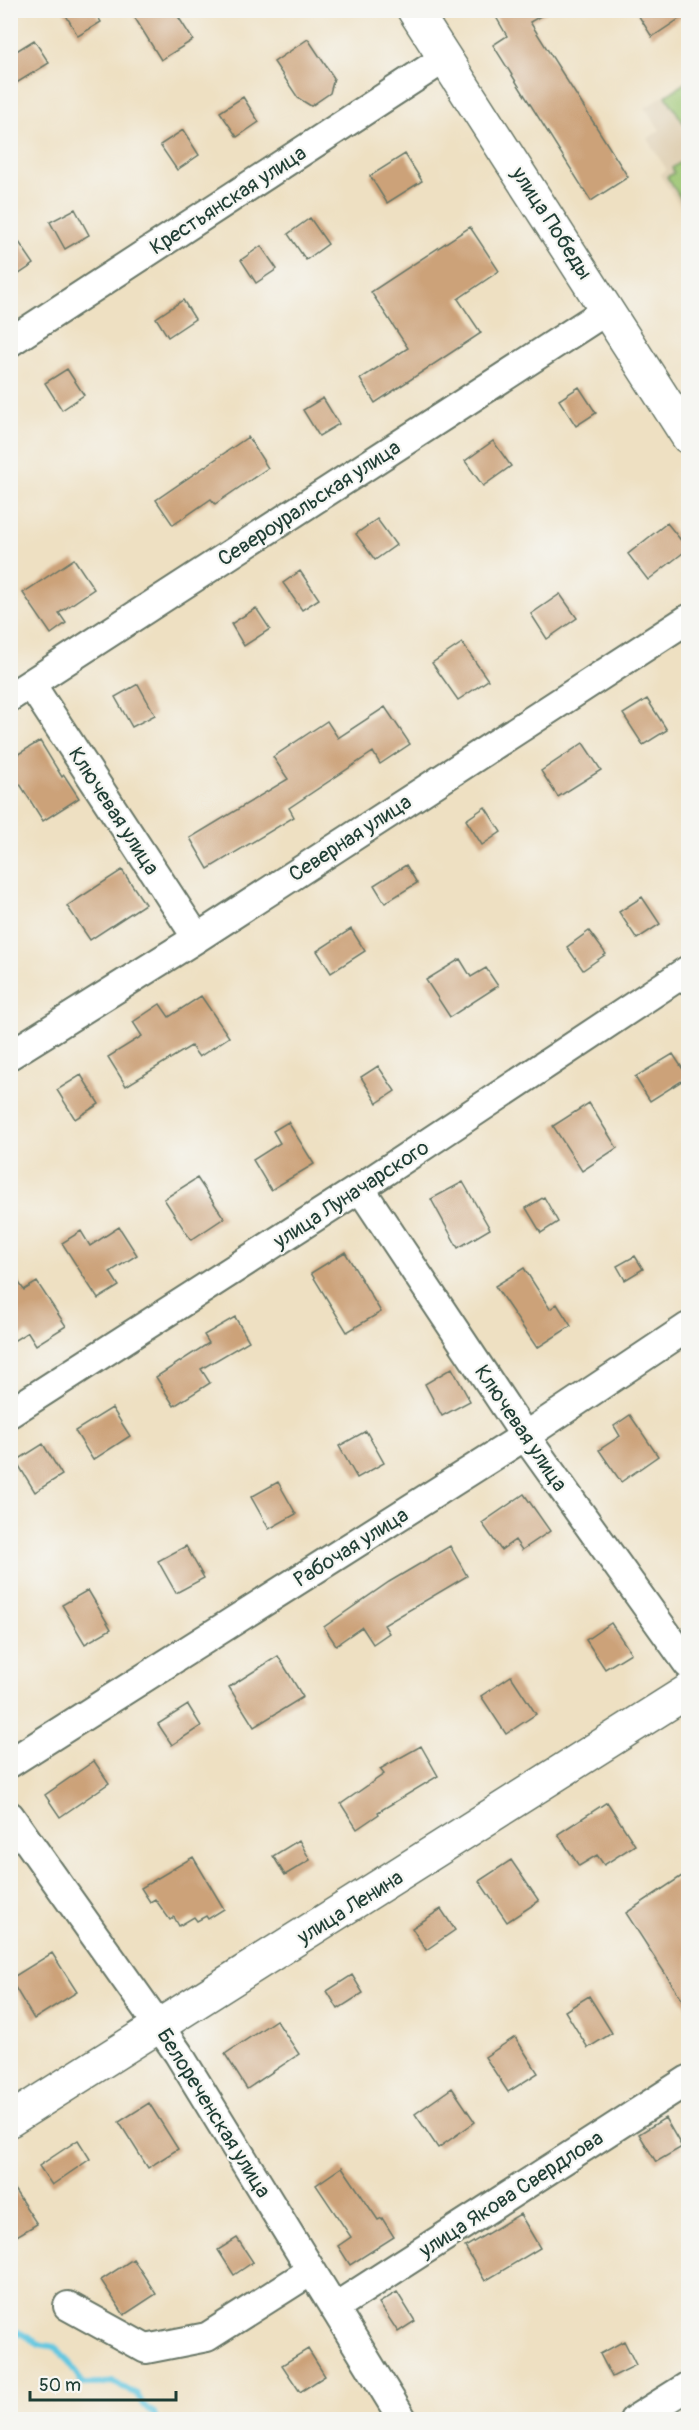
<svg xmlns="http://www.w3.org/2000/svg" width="699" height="2430" viewBox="0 0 699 2430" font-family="Pangolin,sans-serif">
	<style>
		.built { fill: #dfcfb2 }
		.grass { fill: #9bc571; stroke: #5d8152; stroke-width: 1.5 }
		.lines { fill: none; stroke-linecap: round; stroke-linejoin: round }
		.stream { stroke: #63c7e0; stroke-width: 6 }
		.building { fill: #cca279 }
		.minor-casing { stroke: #677666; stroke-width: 32 }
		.major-casing { stroke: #677666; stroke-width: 36 }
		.minor { stroke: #fff; stroke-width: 28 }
		.major { stroke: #fff; stroke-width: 33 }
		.labels { text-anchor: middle; stroke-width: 4.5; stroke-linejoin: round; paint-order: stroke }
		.street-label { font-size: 21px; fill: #1f3d34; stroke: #f6f6f2 }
	</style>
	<rect width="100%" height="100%" fill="#f6f6f2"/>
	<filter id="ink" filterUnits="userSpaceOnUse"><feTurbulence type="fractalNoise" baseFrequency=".0167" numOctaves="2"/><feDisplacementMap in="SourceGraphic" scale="12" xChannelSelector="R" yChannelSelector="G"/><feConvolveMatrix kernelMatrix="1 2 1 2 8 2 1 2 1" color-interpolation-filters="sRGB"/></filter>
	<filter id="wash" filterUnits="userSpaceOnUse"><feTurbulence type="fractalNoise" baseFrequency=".008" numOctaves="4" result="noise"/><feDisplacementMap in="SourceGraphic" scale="24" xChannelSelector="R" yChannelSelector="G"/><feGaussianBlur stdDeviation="1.35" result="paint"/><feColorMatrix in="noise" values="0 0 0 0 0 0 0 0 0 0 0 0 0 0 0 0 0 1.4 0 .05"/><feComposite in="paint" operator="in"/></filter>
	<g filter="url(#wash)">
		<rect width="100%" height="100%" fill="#eee0c2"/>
		<!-- built -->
		<path class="built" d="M688,79v139l-28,-43 7,-5 -20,-31 13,-9 -15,-22z"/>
		<!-- grass -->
		<path class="grass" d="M688,81v49l-22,-34z
			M688,157v53l-21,-33 7,-4 -2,-5z"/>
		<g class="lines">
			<!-- stream -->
			<path class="stream" d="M10,2329c12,3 20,11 30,15 5,2 9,1 14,3 10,5 22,27 29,37h17l13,-3 10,7 14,6 6,11 11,8 2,7"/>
		</g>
		<g id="blocks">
			<!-- building -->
			<path class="building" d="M63,10h31l7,12 -23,14z
				M130,10h44l19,30 -32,20z
				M492,10h59l-21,12 98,155 -37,24 -98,-156 14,-9z
				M635,10h53v3l-36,24z
				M308,39l26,39 -4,15 -19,13 -13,-8 -24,-36z
				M34,40l15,23 -39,24v-32z
				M243,97l16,25 -22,15 -17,-25z
				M183,130l16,25 -22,15 -17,-25z
				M405,154l17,27 -35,22 -17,-27z
				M75,209l14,26 -24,14 -15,-27z
				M310,218l18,26 -22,16 -18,-26z
				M470,227l29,44 -41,28 23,34 -106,70 -15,-24 48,-31 -37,-56z
				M10,229l24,35 -24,16z
				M261,246l16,23 -21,14 -15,-23z
				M183,300l12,19 -27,18 -12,-19z
				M67,369l17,26 -22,15 -17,-27z
				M579,387l17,26 -20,13 -17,-26z
				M323,398l16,26 -20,12 -16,-26z
				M248,437l20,31 -53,36 -4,-5 -38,26 -17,-25z
				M493,441l18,25 -28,20 -18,-25z
				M377,519l19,26 -21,15 -19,-26z
				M667,523l21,26 -40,31 -20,-26z
				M74,559l20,30 -35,24 7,10 -15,11 -28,-41z
				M300,571l19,28 -17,11 -19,-27z
				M560,594l17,24 -30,21 -16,-25z
				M256,608l14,21 -26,17 -13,-22z
				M462,643l26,37 -30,20 -26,-37z
				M138,684l17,31 -23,12 -17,-30z
				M647,699l20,31 -24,15 -20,-31z
				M385,707l25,37 -30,20 -7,-12 -84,56 5,9 -86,52 -18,-31 98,-59 -15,-22 54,-36 11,17z
				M40,741l22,36 2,-2 15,23 -36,23 -23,-37 -3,2 -7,-11v-16z
				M583,743l18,27 -43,27 -17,-26z
				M485,807l16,25 -19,13 -16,-25z
				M406,865l11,18 -32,20 -11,-18z
				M122,870l23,34 -55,36 -23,-34z
				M642,897l18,27 -23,15 -18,-27z
				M351,929l14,22 -34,22 -14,-22z
				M589,931l17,23 -23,16 -16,-23z
				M460,959l11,18 15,-9 12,18 -48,31 -24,-37z
				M201,996l28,41 -30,20 -8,-11 -65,40 -18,-29 34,-21 -9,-14 27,-18 9,13z
				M673,1054l15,23 -38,24 -15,-24z
				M378,1066l17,25 -18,12 -16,-26z
				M81,1075l18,29 -24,15 -18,-29z
				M589,1103l28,45 -35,23 -29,-45z
				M288,1122l26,42 -43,26 -18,-30 27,-17 -7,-12z
				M197,1178l27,40 -33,22 -27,-41z
				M463,1182l27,47 -32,19 -27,-49z
				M544,1197l14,25 -17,11 -15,-25z
				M119,1227l18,28 -27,17 9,14 -21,13 -36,-56 19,-12 9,15z
				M345,1252l36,60 -34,20 -36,-59z
				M635,1256l8,13 -18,11 -8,-14z
				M524,1268l26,41 7,-5 14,22 -34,22 -42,-62z
				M10,1270l14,20 13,-8 29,44 -30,19 -8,-13 -18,11z
				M235,1317l14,24 -48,28 9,14 -36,23 -18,-29 53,-34 -5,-8z
				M452,1368l18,33 -28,15 -17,-32z
				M112,1408l18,28 -37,24 -18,-29z
				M630,1415l28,41 -37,26 -22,-32 21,-14 -6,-10z
				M366,1431l18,32 -27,15 -18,-32z
				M43,1444l19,31 -27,17 -19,-31z
				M278,1482l18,32 -27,15 -18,-32z
				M524,1494l26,37 -28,19 -7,-10 -14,10 -19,-27z
				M186,1546l18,32 -28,15 -18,-32z
				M450,1546l17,30 -83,49 5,8 -16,11 -11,-17 -26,18 -12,-18 65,-45z
				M88,1590l23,39 -26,15 -23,-39z
				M611,1623l20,30 -26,16 -19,-29z
				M278,1656l25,41 -49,30 -25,-40z
				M511,1676l25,38 -30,20 -25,-38z
				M188,1705l13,21 -29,19 -14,-21z
				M421,1746l17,30 -60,36 1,2 -22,15 -16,-25 43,-30 -4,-5z
				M94,1761l15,22 -49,34 -15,-22z
				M607,1802l28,43 -31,20 -7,-10 -18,11 -21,-32z
				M299,1840l11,20 -25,15 -12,-19z
				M193,1857l31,52 -16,10 -2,-3 -9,5 -3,-4 -15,9 -5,-9 -4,3 -15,-21 -5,3 -9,-14z
				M511,1860l28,41 -32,21 -28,-41z
				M688,1872v137l-62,-96z
				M441,1909l14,21 -29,20 -14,-22z
				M52,1953l25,39 -43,27 -24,-40z
				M352,1975l11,18 -25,16 -11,-18z
				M589,1996l23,37 -24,15 -23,-37z
				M276,2020l23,34 -52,35 -22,-35z
				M515,2037l23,36 -30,19 -23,-35z
				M452,2088l23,34 -37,26 -23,-34z
				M149,2103l29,46 -30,19 -29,-46z
				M665,2118l17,29 -26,15 -17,-28z
				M78,2140l12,19 -38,26 -13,-19z
				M342,2167l36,53 4,-2 12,19 -44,28 -12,-19 13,-9 -35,-52z
				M10,2183l27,41 -27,16z
				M520,2214l20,34 -55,33 -20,-34z
				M237,2238l16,24 -19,13 -16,-25z
				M133,2259l23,35 -32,21 -23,-35z
				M397,2292l18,29 -17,11 -19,-29z
				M624,2341l12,24 -24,12 -12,-23z
				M308,2349l17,27 -25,16 -18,-27z"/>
		</g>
	</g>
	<g filter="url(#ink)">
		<use href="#blocks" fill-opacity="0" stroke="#677666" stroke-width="1.5"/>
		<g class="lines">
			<defs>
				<path id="minor" d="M10,342l435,-284
					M31,684l166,254
					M10,697l597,-387
					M10,1055l187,-117 491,-319
					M360,1188l165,248 163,228
					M10,1413l350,-225 328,-218
					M10,1763l515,-327 163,-109
					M10,1816l168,237 225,367
					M68,2306l78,43 61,-12 104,-66
					M334,2308l354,-228
					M634,2420l54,-34"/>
				<path id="major" d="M414,10l274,427
					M10,2120l678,-429"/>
			</defs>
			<!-- minor casing -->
			<use href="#minor" class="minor-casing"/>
			<!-- major casing -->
			<use href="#major" class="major-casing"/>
			<!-- minor -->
			<use href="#minor" class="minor"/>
			<!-- major -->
			<use href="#major" class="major"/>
		</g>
	</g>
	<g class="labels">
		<!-- street labels -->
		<g class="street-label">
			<text transform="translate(228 200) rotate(-33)" y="7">Крестьянская улица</text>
			<text transform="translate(552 223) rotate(57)" y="7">улица Победы</text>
			<text transform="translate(309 503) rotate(-33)" y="7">Североуральская улица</text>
			<text transform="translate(114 811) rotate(57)" y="7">Ключевая улица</text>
			<text transform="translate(350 838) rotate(-33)" y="7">Северная улица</text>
			<text transform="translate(351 1194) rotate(-33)" y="7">улица Луначарского</text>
			<text transform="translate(521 1428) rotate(56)" y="7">Ключевая улица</text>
			<text transform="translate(351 1547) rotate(-32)" y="7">Рабочая улица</text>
			<text transform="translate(350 1907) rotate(-32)" y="7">улица Ленина</text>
			<text transform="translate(214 2113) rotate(58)" y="7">Белореченская улица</text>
			<text transform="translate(511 2194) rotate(-33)" y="7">улица Якова Свердлова</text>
		</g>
	</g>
	<!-- margin -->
	<rect width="699" height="2430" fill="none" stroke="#f6f6f2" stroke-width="36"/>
	<!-- scale -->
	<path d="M30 2391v9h146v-9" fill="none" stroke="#1f3d34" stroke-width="3"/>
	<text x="39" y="2391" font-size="18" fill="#1f3d34" stroke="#f6f6f2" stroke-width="4.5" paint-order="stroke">50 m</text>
</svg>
